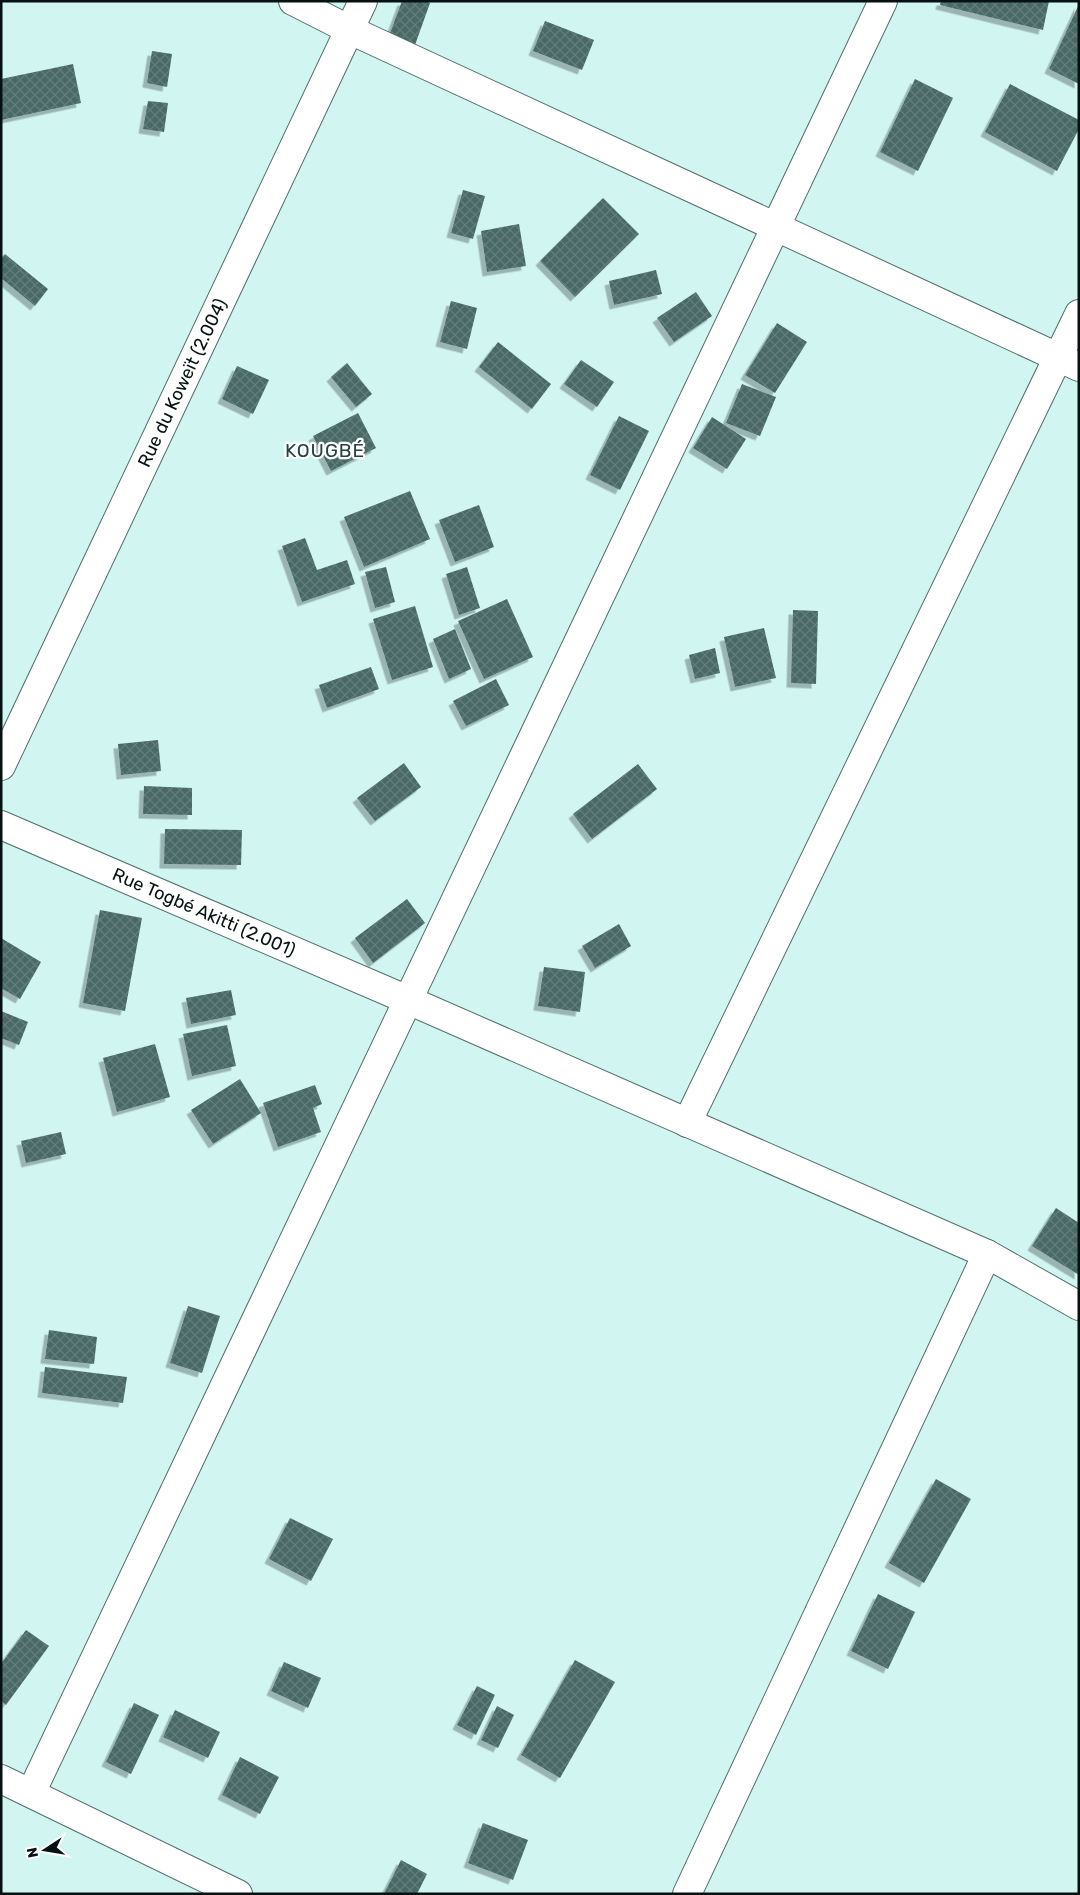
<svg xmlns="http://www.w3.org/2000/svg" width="1080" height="1895" viewBox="0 0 1080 1895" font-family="Rubik,sans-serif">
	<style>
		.building { fill: url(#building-cross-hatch); filter: url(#shadow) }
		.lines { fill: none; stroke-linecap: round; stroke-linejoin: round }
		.minor-casing { stroke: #4f6f6c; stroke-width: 30 }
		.minor { stroke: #fff; stroke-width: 28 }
		.labels { text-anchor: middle; stroke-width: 4.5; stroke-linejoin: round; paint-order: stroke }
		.street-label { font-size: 18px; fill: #061211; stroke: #fff }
		.neighbourhood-label { font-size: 19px; letter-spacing: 1px; fill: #234340; stroke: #fff }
	</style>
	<defs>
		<pattern id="building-cross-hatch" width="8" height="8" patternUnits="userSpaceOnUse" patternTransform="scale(1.25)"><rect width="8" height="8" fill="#496966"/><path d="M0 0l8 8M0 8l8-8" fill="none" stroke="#647d7a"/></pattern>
		<filter id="shadow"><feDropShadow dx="-4.5" dy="4.5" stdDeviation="0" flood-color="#0004"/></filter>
	</defs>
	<rect width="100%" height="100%" fill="#d1f5f1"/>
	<!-- building -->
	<path class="building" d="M402,1h24l4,2 -15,42 -26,-9z
		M941,1h108l-6,29 -103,-25z
		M1079,4v80l-30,-15z
		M545,21l49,19 -12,30 -49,-19z
		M152,51l20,3 -5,33 -20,-4z
		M73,64l8,39 -80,17v-41z
		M915,79l38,19 -35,73 -38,-19z
		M1010,84l69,36v9l-22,42 -72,-39z
		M148,101l20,2 -4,29 -21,-3z
		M463,190l22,6 -12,43 -22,-6z
		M603,198l36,36 -64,63 -35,-36z
		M519,224l7,42 -39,6 -6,-41z
		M5,254l43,35 -13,17 -34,-28v-20z
		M656,270l6,24 -48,11 -5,-24z
		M696,292l16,24 -38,26 -17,-24z
		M451,301l26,7 -10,41 -27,-7z
		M777,323l30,19 -32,51 -30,-18z
		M498,342l53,42 -19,25 -53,-42z
		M581,360l33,22 -17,25 -33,-23z
		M347,363l25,31 -16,13 -25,-30z
		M237,366l32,14 -16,34 -31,-15z
		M742,384l34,13 -16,39 -34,-13z
		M358,413l18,35 -45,23 -18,-35z
		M619,416l30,15 -29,59 -30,-15z
		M712,417l34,22 -19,30 -34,-21z
		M410,491l20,48 -66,28 -20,-50z
		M479,505l15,42 -39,15 -16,-42z
		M305,538l12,32 30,-10 8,24 -53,18 -20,-56z
		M386,567l9,35 -20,6 -10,-36z
		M467,567l13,41 -21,7 -13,-41z
		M507,599l26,58 -49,22 -26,-58z
		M415,606l18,61 -41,13 -19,-61z
		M793,610l25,1 -2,73 -25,-1z
		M764,628l12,50 -41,9 -11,-50z
		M455,629l16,40 -22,10 -16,-40z
		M715,648l5,25 -25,6 -6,-24z
		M371,667l8,22 -52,19 -8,-23z
		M496,679l13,26 -43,21 -13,-25z
		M158,740l3,31 -40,4 -3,-31z
		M404,763l17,24 -46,34 -18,-23z
		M638,764l19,25 -65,50 -19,-25z
		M144,786l48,2v27l-49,-1z
		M165,829l77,1 -1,35 -77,-1z
		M407,899l18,24 -52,40 -18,-25z
		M100,910l42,8 -17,93 -42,-8z
		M619,924l12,22 -36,22 -13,-22z
		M1,938l40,24 -21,37 -19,-11z
		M544,967l41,5 -5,40 -42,-6z
		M231,990l5,25 -45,9 -5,-26z
		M1,1011l27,11 -9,23 -18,-7z
		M227,1025l9,41 -44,10 -9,-42z
		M155,1044l15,53 -53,15 -14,-54z
		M240,1079l21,34 -48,31 -22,-34z
		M315,1085l7,19 -9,4 8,24 -43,15 -15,-44z
		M61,1132l5,22 -40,9 -5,-22z
		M1056,1208l23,15v52l-47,-29z
		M188,1306l32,10 -18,57 -32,-10z
		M49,1330l48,7 -3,27 -49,-5z
		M45,1367l82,10 -4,26 -81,-10z
		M936,1479l35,20 -47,84 -35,-20z
		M290,1518l43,21 -22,42 -42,-22z
		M878,1594l37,18 -27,57 -37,-18z
		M26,1630l23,16 -43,59 -5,-4v-37z
		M575,1660l40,22 -55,96 -39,-23z
		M284,1662l37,16 -13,30 -37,-17z
		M477,1686l18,9 -19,40 -19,-10z
		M134,1703l25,12 -28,59 -25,-12z
		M497,1706l17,9 -16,33 -17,-8z
		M175,1710l45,22 -12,26 -45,-21z
		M240,1757l39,20 -19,37 -38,-19z
		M483,1823l45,17 -15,40 -45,-17z
		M401,1860l26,14 -10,20h-33z"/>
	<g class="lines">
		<defs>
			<g id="minor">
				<path d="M293,1l57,29 729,337"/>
				<path id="s1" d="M1,766l362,-765"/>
				<path id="s2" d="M1,825l407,175 579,254 92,52"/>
				<path d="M687,1123l392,-809"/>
				<path d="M1,1779l237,115"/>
				<path d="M31,1793l852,-1792"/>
				<path d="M687,1894l300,-640"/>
			</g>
		</defs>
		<!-- minor casing -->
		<use href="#minor" class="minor-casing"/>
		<!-- minor -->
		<use href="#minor" class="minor"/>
	</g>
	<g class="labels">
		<!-- street labels -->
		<g class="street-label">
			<text dy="6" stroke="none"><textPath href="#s1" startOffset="424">Rue du Koweït (2.004)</textPath></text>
			<text dy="6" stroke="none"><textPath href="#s2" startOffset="221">Rue Togbé Akitti (2.001)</textPath></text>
		</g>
		<!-- neighbourhood labels -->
		<g class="neighbourhood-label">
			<text x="325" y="457">KOUGBÉ</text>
		</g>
	</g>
	<!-- border -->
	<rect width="1080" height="1895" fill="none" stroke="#061211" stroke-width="5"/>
	<!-- north arrow -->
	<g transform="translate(45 1850) rotate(258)" stroke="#ffffff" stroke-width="4" paint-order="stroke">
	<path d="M0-4L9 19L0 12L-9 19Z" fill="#061211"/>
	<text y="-8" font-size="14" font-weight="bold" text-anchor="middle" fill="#061211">N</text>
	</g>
</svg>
